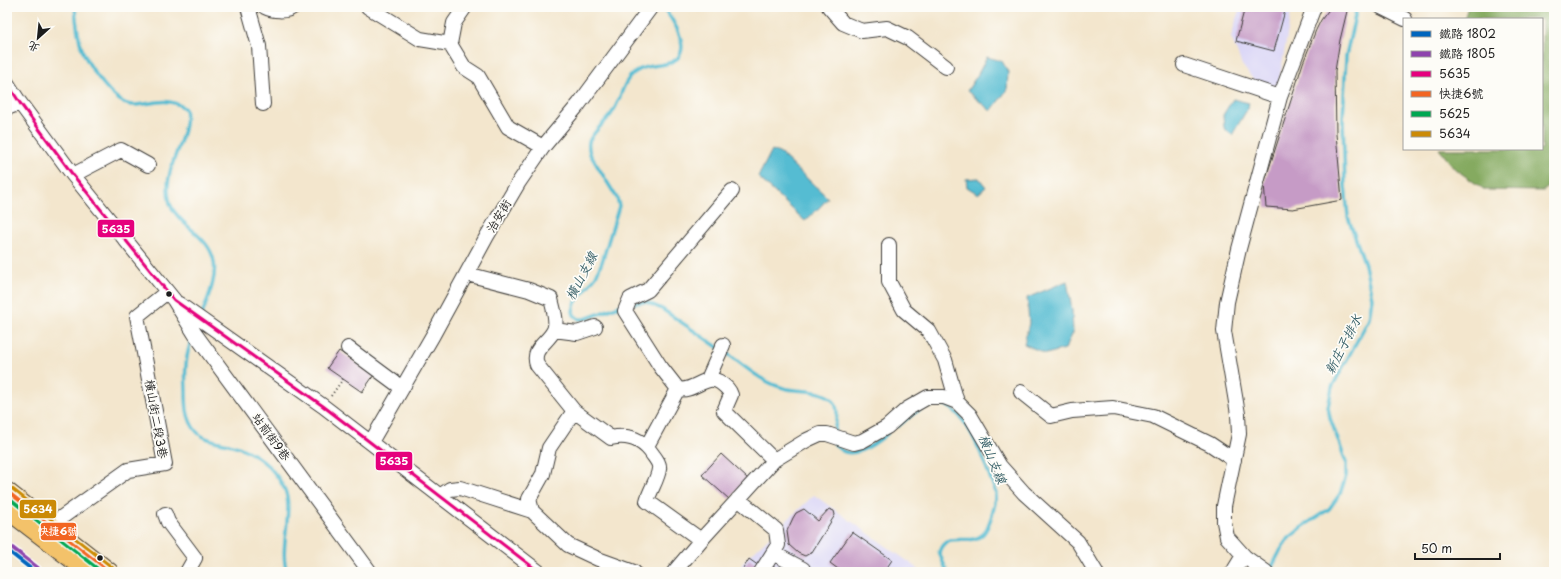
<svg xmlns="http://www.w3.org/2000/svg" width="1561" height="579" viewBox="0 0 1561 579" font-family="'Playpen Sans','LXGW WenKai TC',sans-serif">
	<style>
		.built { fill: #dad6f7 }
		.forest { fill: #85aa60; stroke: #50633e }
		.water { fill: #54bcd2; stroke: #386c77 }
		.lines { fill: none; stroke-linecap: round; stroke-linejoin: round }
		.stream { stroke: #54bcd2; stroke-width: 3.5 }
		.building { fill: #c69bc6 }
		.minor-casing { stroke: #3c3a37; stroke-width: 16 }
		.major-casing { stroke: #3c3a37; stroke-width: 19 }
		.path { stroke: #3c3a37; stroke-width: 2; stroke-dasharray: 1 3; stroke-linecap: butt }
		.minor { stroke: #fff; stroke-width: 14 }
		.major { stroke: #f3c26a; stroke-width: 17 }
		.bus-1-casing { stroke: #fdfcf7; stroke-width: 6 }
		.bus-2-casing { stroke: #fdfcf7; stroke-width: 6 }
		.bus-3-casing { stroke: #fdfcf7; stroke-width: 6 }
		.bus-4-casing { stroke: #fdfcf7; stroke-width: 6 }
		.bus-1 { stroke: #e5007d; stroke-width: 3 }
		.bus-2 { stroke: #f26522; stroke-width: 3 }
		.bus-3 { stroke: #00a651; stroke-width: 3 }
		.bus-4 { stroke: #cb8a06; stroke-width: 3 }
		.rail-1-casing { stroke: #fdfcf7; stroke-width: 7 }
		.rail-2-casing { stroke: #fdfcf7; stroke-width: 7 }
		.rail-1 { stroke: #0065bd; stroke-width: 4 }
		.rail-2 { stroke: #8e44ad; stroke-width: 4 }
		.bus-dot { fill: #1c1c1c; stroke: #fdfcf7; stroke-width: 1.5 }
		.labels { text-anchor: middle; stroke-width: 3.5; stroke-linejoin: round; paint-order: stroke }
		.street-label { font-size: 12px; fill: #1c1c1c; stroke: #fdfcf7 }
		.water-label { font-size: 13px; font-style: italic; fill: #325c65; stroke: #fdfcf7 }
		.line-badge { stroke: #fdfcf7; stroke-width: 1.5 }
		.badge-label { font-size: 11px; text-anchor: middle; font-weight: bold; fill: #fff }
	</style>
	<rect width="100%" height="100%" fill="#fdfcf7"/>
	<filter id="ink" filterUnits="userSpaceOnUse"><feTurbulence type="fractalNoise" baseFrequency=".025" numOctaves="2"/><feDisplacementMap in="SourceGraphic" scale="8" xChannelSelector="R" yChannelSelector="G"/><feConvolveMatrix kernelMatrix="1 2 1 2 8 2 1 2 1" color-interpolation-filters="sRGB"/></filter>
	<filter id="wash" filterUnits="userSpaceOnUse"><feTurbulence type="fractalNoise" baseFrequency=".012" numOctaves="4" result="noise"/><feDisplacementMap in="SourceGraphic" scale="16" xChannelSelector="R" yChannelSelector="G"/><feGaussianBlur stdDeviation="0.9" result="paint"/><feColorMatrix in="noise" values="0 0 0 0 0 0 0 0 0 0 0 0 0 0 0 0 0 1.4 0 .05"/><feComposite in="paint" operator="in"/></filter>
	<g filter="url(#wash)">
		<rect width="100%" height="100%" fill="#f3e6cd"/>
		<!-- built -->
		<path class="built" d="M1240,7h52l-14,80 -22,-4 -14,-18 -11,-28z
			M814,495l102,72 3,5h-182l8,-12z"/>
		<!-- forest -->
		<path class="forest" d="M1468,7h86v171l-10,13 -59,-1 -30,-21 -16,-20h103v-130h-78z"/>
		<!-- water -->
		<path class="water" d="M987,57l15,4 6,11 -1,18 -16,21 -24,-20 11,-17z
			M1233,99l16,4 -1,5 -16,27 -8,-7 -1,-13z
			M772,150l9,4 47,44 -9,10 -14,13 -47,-44z
			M979,178l7,9 -8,7 -11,-7 -1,-8z
			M1067,281l5,29 1,23 -8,16 -19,5 -22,-10 5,-21 -2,-25z"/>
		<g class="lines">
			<!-- stream -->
			<path class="stream" d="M75,7c1,15 3,31 8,45 7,16 31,52 49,53 20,0 36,-10 53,4 5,25 -18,53 -17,80 0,4 1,11 2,15 10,23 40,32 44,58 3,18 -7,37 -12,53
				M634,303l12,-1 16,7 57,39
				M622,305l-37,14h-6l-5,-4 -1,-4 2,-8 21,-27 6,-14 17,-56 -2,-8 -27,-44c-1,-4 -2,-8 -1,-12 3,-10 18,-21 23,-29 9,-13 10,-31 22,-40 11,-9 23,-6 35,-10 27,-8 5,-44 -7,-56
				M192,339c-7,17 -7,34 -6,51 0,14 0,29 10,41 9,11 31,11 45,17 18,8 34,22 43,40 11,20 -6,60 3,84
				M724,351c19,14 40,34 64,38 14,3 37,0 46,13 6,8 1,22 0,31
				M898,426c11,-9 23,-20 37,-22 32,-4 52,67 61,89 0,9 -2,16 -5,25 -2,5 -4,13 -9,17 -13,12 -35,-6 -43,17l8,20
				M835,444c13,20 39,1 52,-10
				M1272,567l8,-16 9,-13 16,-13 24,-16 11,-15 6,-18v-14l-16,-44 -2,-11 4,-20 37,-68 3,-21 -7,-33 -17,-48 -3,-32 -2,-66 3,-63 11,-49"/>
		</g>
		<g id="blocks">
			<!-- building -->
			<path class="building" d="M1245,7h41l-12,44 -38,-10z
				M1331,7h17l-8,33 -5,31 1,63 6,66 -49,9 -27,-2 -2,-23 39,-121 13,-33 5,-10z
				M339,351l35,24 -12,17 -35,-24z
				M721,454l27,25 -19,20 -27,-24z
				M804,509l14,12 11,-12 5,2 1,4 -23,37 -7,4 -7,-3 -9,-8 -2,-14 6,-13 3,-5z
				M852,532l40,28 -8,12h-42l-12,-9z
				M749,559l10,7 -5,6h-13z
				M772,567l8,5h-12z"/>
		</g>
	</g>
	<g filter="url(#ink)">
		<use href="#blocks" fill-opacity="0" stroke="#3c3a37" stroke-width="1"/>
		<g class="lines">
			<defs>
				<path id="minor" d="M248,7l11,39 4,58
					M265,7c8,4 21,5 28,0
					M368,7l52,32 30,5
					M465,7l-11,16 -4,21 14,23 14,9 30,51 35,20
					M829,7l14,16 19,8 25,-3 21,10 38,29
					M1381,7l24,12
					M1184,65l96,32
					M7,83l13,20 53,72 101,125 21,34 175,238
					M7,108l13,-5
					M73,175l48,-25 27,15
					M889,245v37l15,28 25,21 16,29 12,42
					M467,274l62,16 22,9c2,9 7,22 3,31 -6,13 -23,18 -17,35l37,46 37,27c18,-4 32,2 42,17 3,4 7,9 6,14 -1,10 -9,21 -12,32l54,39
					M179,304l144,102 216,166
					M554,330l23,3 18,-6
					M348,348l54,40
					M708,379l15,-34
					M678,389l-18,-23 -35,-55 5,-12 18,-9 84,-99
					M1021,392l30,24 21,-5 41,-3 40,8 57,28 24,16
					M574,411l-25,37 -6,26 -14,25 3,12 36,34 30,14 36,13
					M371,442l62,-107 54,-99 32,-54 24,-35 36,-43 72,-97
					M647,446l31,-57c16,4 28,-17 43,-6 5,4 8,6 10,12l-7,16 50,49
					M440,496l10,-7 10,-1 72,23
					M738,499l38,31 2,15 -17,27
					M165,514l3,8 27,36 -8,14
					M45,533l6,-8 77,-55 37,-6 -28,-148 30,-24
					M773,553l30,16
					M674,572l27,-32 73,-80 33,-20 13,-6h7l27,9 8,-2 25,-14 20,-18 21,-12h16l13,5 13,13 30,51 24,27 54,49 18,30
					M1233,572l8,-13 4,-2
					M1266,572l-21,-15 -18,-20 -3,-15v-16l15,-72 -1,-20 -14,-83 3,-29 12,-53 41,-152 34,-90"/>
				<path id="major" d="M7,491l103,81
					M7,510l81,62"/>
			</defs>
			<!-- minor casing -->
			<use href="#minor" class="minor-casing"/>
			<!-- major casing -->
			<use href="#major" class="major-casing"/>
			<!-- path -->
			<path class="path" d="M331,396l12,-17"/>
			<!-- minor -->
			<use href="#minor" class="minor"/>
			<!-- major -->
			<use href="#major" class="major"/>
			<defs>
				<path id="bus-1" d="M7,83l13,20 53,72 101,125 149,106 216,166"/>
				<path id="bus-2" d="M7,491l103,81"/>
				<path id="bus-3" d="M7,497l95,75"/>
				<path id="bus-4" d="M10,487l103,81"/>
			</defs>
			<!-- bus-1 casing -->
			<use href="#bus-1" class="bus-1-casing"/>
			<!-- bus-2 casing -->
			<use href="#bus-2" class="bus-2-casing"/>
			<!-- bus-3 casing -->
			<use href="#bus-3" class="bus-3-casing"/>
			<!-- bus-4 casing -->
			<use href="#bus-4" class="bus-4-casing"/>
			<!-- bus-1 -->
			<use href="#bus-1" class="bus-1"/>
			<!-- bus-2 -->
			<use href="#bus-2" class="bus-2"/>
			<!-- bus-3 -->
			<use href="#bus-3" class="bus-3"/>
			<!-- bus-4 -->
			<use href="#bus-4" class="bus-4"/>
			<defs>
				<path id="rail-1" d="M7,550l28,22"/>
				<path id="rail-2" d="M10,546l28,22"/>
			</defs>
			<!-- rail-1 casing -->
			<use href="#rail-1" class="rail-1-casing"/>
			<!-- rail-2 casing -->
			<use href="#rail-2" class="rail-2-casing"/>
			<!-- rail-1 -->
			<use href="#rail-1" class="rail-1"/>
			<!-- rail-2 -->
			<use href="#rail-2" class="rail-2"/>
		</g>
	</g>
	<!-- markers -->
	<g class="bus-dot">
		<circle cx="169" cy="294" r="3.5"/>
		<circle cx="100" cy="558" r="3.5"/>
	</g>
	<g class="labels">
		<!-- street labels -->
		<g class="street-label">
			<text transform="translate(499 216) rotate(-59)" y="4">治安街</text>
			<text transform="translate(156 419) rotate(80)" y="4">橫山街二段3巷</text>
			<text transform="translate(271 437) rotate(54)" y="4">站前街9巷</text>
		</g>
		<!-- water labels -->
		<g class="water-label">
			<text transform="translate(581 276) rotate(-62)" y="5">橫山支線</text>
			<text transform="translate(1343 344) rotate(-63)" y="5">新庄子排水</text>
			<text transform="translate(993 459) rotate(68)" y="5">橫山支線</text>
		</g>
	</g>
	<g class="line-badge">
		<rect x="97" y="219" width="38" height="19" rx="4" fill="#e5007d"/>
		<rect x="375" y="451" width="38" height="20" rx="4" fill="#e5007d"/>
		<rect x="19" y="499" width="38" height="20" rx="4" fill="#cb8a06"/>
		<rect x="40" y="522" width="37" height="19" rx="4" fill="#f26522"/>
	</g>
	<g class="badge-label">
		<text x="116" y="233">5635</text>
		<text x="394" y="465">5635</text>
		<text x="38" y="513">5634</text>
		<text x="58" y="535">快捷6號</text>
	</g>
	<!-- margin -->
	<rect width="1561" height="579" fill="none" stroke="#fdfcf7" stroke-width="24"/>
	<!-- legend -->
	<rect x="1403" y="18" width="140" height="132" fill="#fdfcf7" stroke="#a3a29f"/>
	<rect x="1411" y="31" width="20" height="6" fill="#0065bd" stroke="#a3a29f"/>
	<text x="1439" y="38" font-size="12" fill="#1c1c1c">鐵路 1802</text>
	<rect x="1411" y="51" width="20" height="6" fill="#8e44ad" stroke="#a3a29f"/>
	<text x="1439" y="58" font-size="12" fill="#1c1c1c">鐵路 1805</text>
	<rect x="1411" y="71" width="20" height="6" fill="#e5007d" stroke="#a3a29f"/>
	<text x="1439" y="78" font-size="12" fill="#1c1c1c">5635</text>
	<rect x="1411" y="91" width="20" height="6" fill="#f26522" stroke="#a3a29f"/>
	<text x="1439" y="98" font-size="12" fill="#1c1c1c">快捷6號</text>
	<rect x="1411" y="111" width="20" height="6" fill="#00a651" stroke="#a3a29f"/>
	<text x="1439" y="118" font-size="12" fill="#1c1c1c">5625</text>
	<rect x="1411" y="131" width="20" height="6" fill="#cb8a06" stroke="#a3a29f"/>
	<text x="1439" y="138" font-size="12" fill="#1c1c1c">5634</text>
	<!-- north arrow -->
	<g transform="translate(38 38) rotate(207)" stroke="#fdfcf7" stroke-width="3" paint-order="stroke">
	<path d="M0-3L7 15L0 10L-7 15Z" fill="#1c1c1c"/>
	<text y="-6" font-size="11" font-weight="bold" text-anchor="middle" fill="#1c1c1c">北</text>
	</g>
	<!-- scale -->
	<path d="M1415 553v6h85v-6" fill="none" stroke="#1c1c1c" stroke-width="2"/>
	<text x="1421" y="553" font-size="12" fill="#1c1c1c" stroke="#fdfcf7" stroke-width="3" paint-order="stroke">50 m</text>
</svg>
